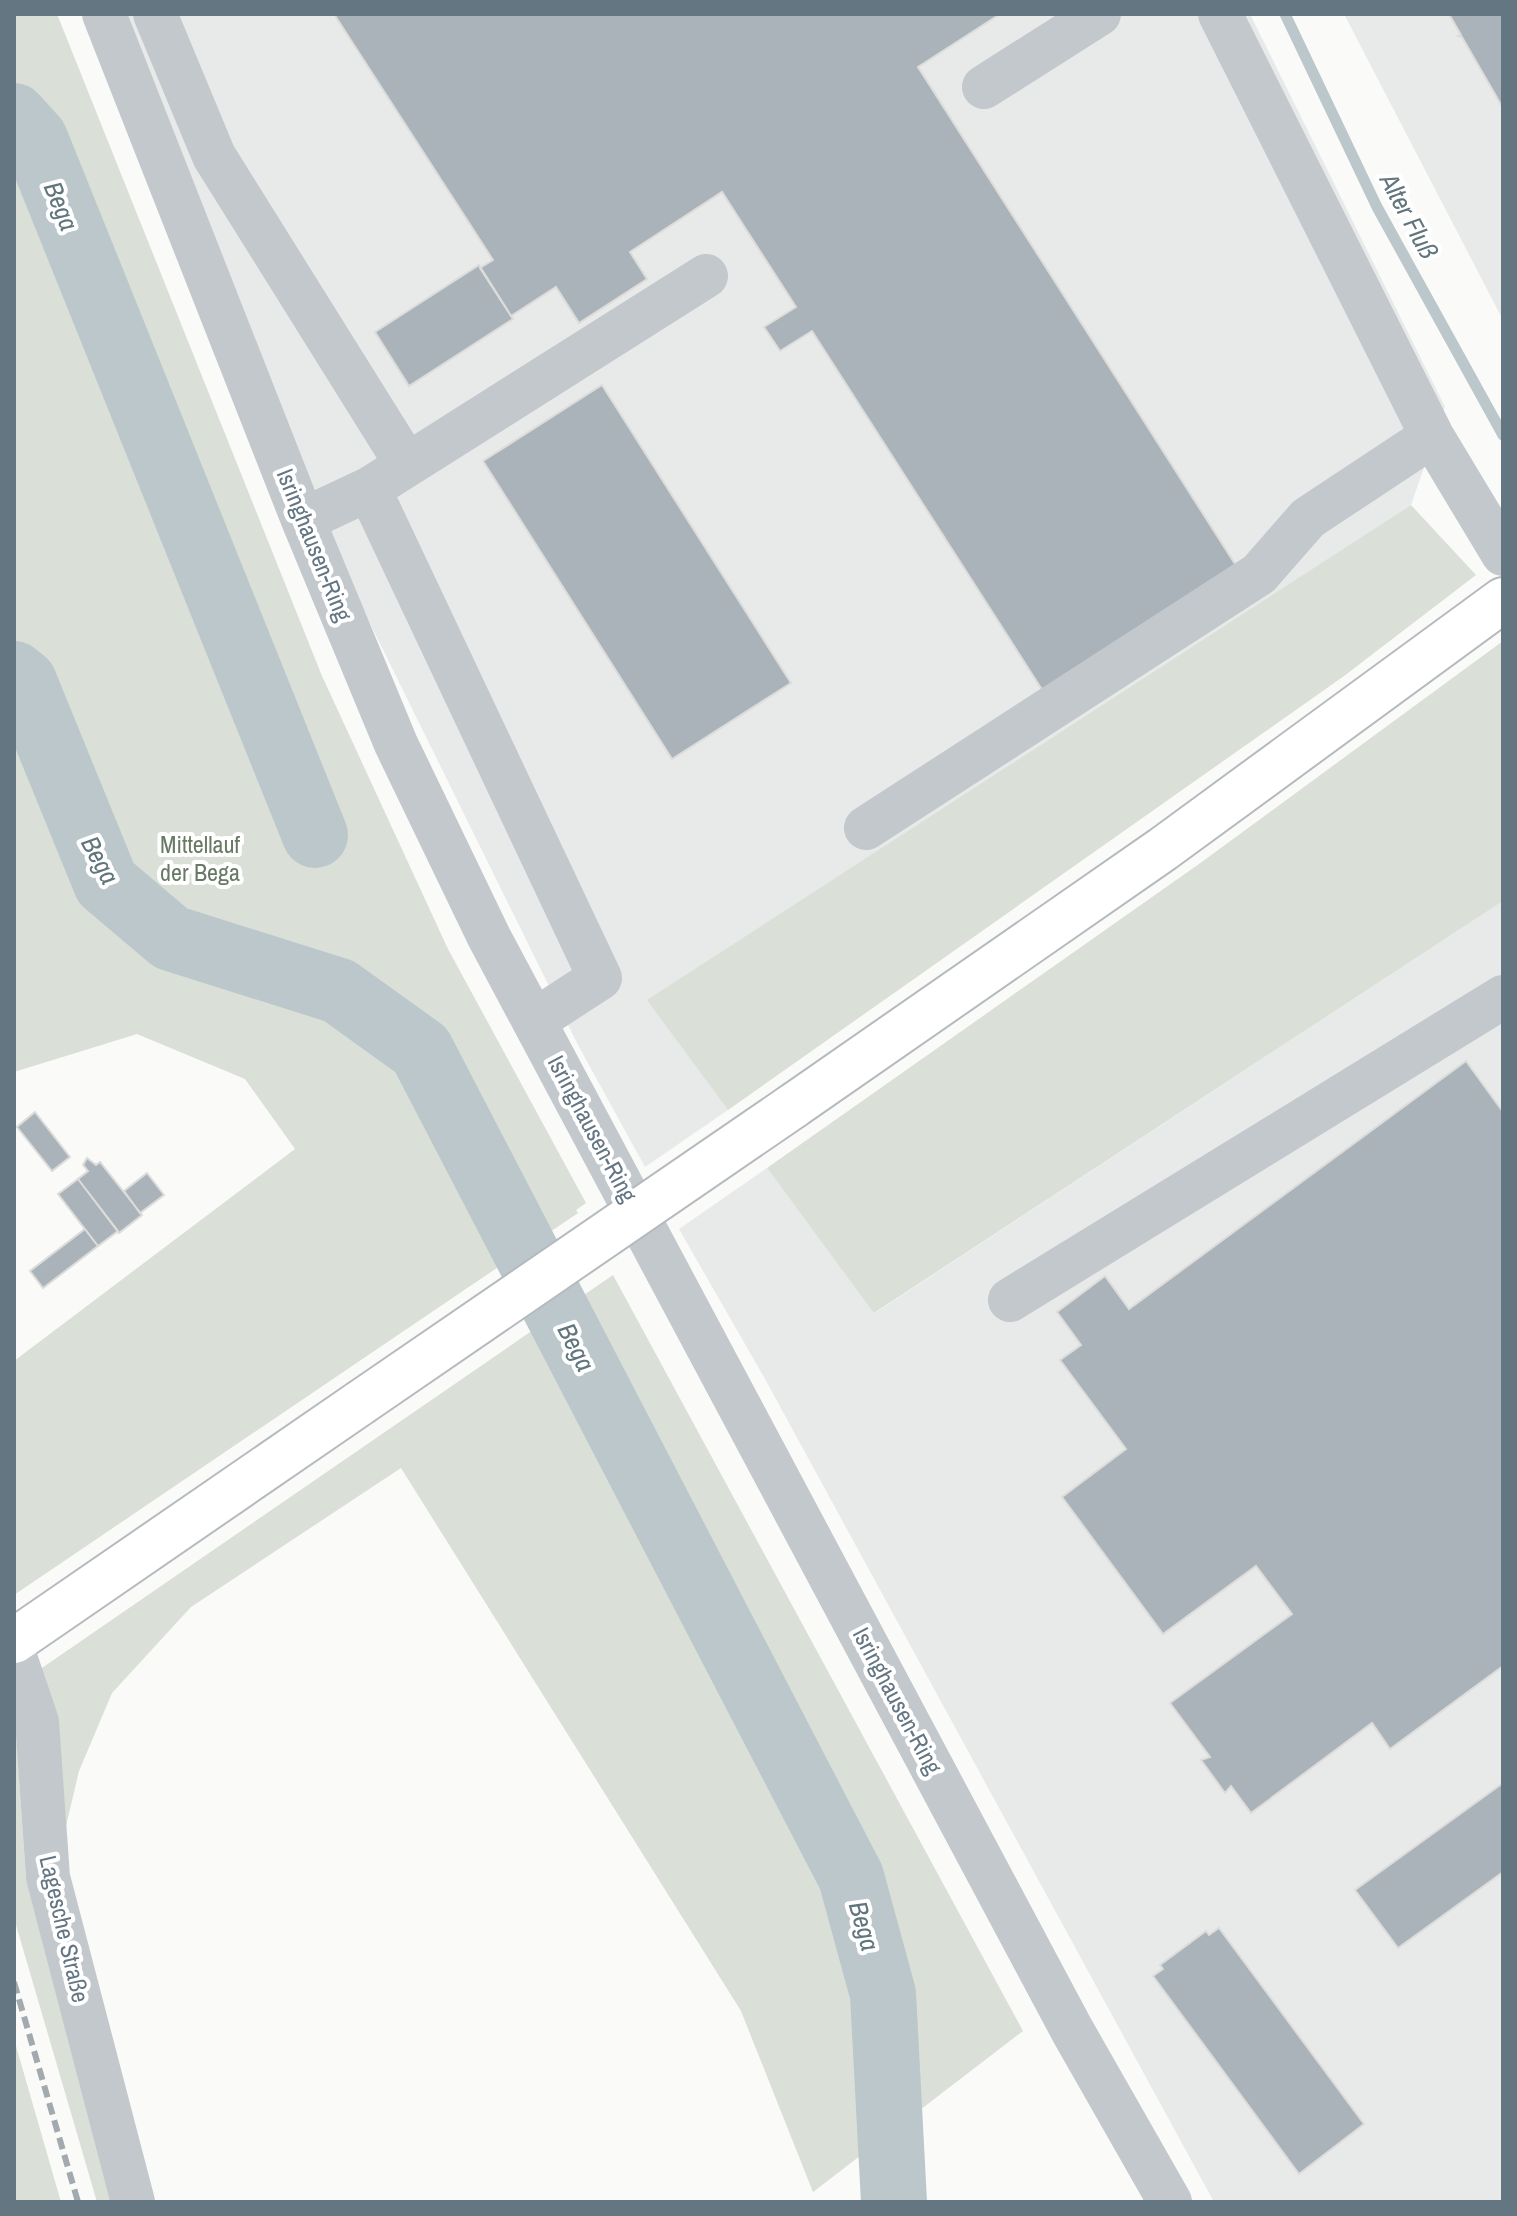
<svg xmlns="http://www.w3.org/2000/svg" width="1517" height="2216" viewBox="0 0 1517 2216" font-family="'Archivo Narrow',sans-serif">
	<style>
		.built { fill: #e8e9e9 }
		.green { fill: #dadfd7 }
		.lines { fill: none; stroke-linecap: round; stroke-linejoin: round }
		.stream { stroke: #bbc7cb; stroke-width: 11 }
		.river { stroke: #bbc7cb; stroke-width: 66 }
		.building { fill: #aab3b9; stroke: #dcdcda; stroke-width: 2 }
		.major-casing { stroke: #b5babe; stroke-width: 48 }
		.minor { stroke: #c3c8cc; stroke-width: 44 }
		.major { stroke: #fff; stroke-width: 44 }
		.rail { stroke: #a2aab0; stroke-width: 6; stroke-dasharray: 12 6; stroke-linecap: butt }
		.major-bridge-casing { stroke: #b5babe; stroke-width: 48; stroke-linecap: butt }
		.major-bridge { stroke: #fff; stroke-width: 44 }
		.labels { text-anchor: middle; stroke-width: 8; stroke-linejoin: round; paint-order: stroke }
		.street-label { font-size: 24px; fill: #657683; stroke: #fff }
		.park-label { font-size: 24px; fill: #687a64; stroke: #fff }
		.water-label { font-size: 26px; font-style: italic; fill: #60757c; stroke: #fff }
	</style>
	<rect width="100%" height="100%" fill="#fafaf8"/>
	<!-- built -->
	<path class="built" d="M127,14h1123l195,393 -34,98 -763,495 80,110 -83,57 -67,-122 -221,-448z
		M1344,14h159v306z
		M1503,901v1301h-289l-449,-823 -86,-150 88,-61 108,145z"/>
	<!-- green -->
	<path class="green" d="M14,14h43l265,662 126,273 138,254 -10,7 2,3 -564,382v-234l281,-212 -50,-70 -108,-45 -123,38z
		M1411,505l65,70 -132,101 -616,434 -81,-110z
		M1503,641v260l-629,412 -107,-145 432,-304z
		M613,1275l410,756 -210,161 -72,-181 -340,-543 -210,139 -79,86 -33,78 -13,55 -9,-112 -18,-44z
		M14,1704l12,175 91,323h-20l-83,-284z
		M14,2039l47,163h-47z"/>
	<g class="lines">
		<!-- stream -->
		<path class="stream" d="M1285,14l92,193 126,228"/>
		<!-- river -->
		<path class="river" d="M14,116l21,23 280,696
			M14,674l10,8 82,201 65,55 168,53 82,59 430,827 32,117 11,208"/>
	</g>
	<!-- building -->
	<path class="building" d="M334,14h666l-82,53 324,508 -194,124 -236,-368 -32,20 -16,-24 32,-20 -74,-115 -92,60 17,27 -68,44 -23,-36 -45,29 -31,-48 13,-8z
		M1449,14h54v94l-41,-71 -4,-1 3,-1z
		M479,265l34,54 -104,67 -34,-54z
		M602,385l189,298 -119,76 -189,-298z
		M1466,1061l37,51v554l-113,83 -18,-26 -121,90 -20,-27 -6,7 -24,-33 9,-3 -40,-54 122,-89 -36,-48 -93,68 -101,-137 64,-48 -66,-89 21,-15 -24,-33 48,-36 24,33z
		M35,1112l35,45 -18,14 -35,-44z
		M87,1158l9,7 4,-3 42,53 -23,18 -41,-54 10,-8 -5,-6z
		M147,1173l17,22 -24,18 -16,-22z
		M78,1179l40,52 -20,15 -40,-52z
		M85,1229l13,17 -55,42 -13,-17z
		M1503,1783v89l-105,76 -43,-58z
		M1219,1928l145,196 -65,50 -146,-198 10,-7 -3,-4 46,-34 3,4z"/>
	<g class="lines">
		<defs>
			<path id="major" d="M793,1106l370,-257 340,-249
				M14,1641l346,-238"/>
		</defs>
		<!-- major casing -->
		<use href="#major" class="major-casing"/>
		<!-- minor -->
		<path class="minor" d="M104,14l199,506 93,224 93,193 583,1093 98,172
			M155,14l59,142 193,309
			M1220,14l212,422 71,118
			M984,87l115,-73
			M369,489l231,489 -66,43
			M303,520l66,-31 337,-213
			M866,828l393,-254 49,-56 124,-82
			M1010,1300l493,-303
			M14,1654l23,68 11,155 85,325"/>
		<!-- major -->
		<use href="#major" class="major"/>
		<!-- rail -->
		<path class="rail" d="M14,1982l64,220"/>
		<defs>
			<path id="major-bridge" d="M360,1403l433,-297"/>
		</defs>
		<!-- major-bridge casing -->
		<use href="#major-bridge" class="major-bridge-casing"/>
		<!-- major-bridge -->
		<use href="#major-bridge" class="major-bridge"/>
	</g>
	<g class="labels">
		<!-- street labels -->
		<g class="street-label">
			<text transform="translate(314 545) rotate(68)" y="8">Isringhausen-Ring</text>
			<text transform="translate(592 1129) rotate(62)" y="8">Isringhausen-Ring</text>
			<text transform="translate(897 1701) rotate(62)" y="8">Isringhausen-Ring</text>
			<text transform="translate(64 1929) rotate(77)" y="8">Lagesche Straße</text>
		</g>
		<!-- park labels -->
		<g class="park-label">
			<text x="200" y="853">Mittellauf<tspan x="200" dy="28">der Bega</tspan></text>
		</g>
		<!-- water labels -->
		<g class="water-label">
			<text transform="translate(61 206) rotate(68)" y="9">Bega</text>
			<text transform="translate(1409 216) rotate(62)" y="9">Alter Fluß</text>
			<text transform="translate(100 860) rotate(62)" y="9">Bega</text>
			<text transform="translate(576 1347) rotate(63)" y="9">Bega</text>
			<text transform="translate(864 1926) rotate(74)" y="9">Bega</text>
		</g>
	</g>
	<!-- border -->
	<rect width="1517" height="2216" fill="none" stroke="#657683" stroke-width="32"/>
</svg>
